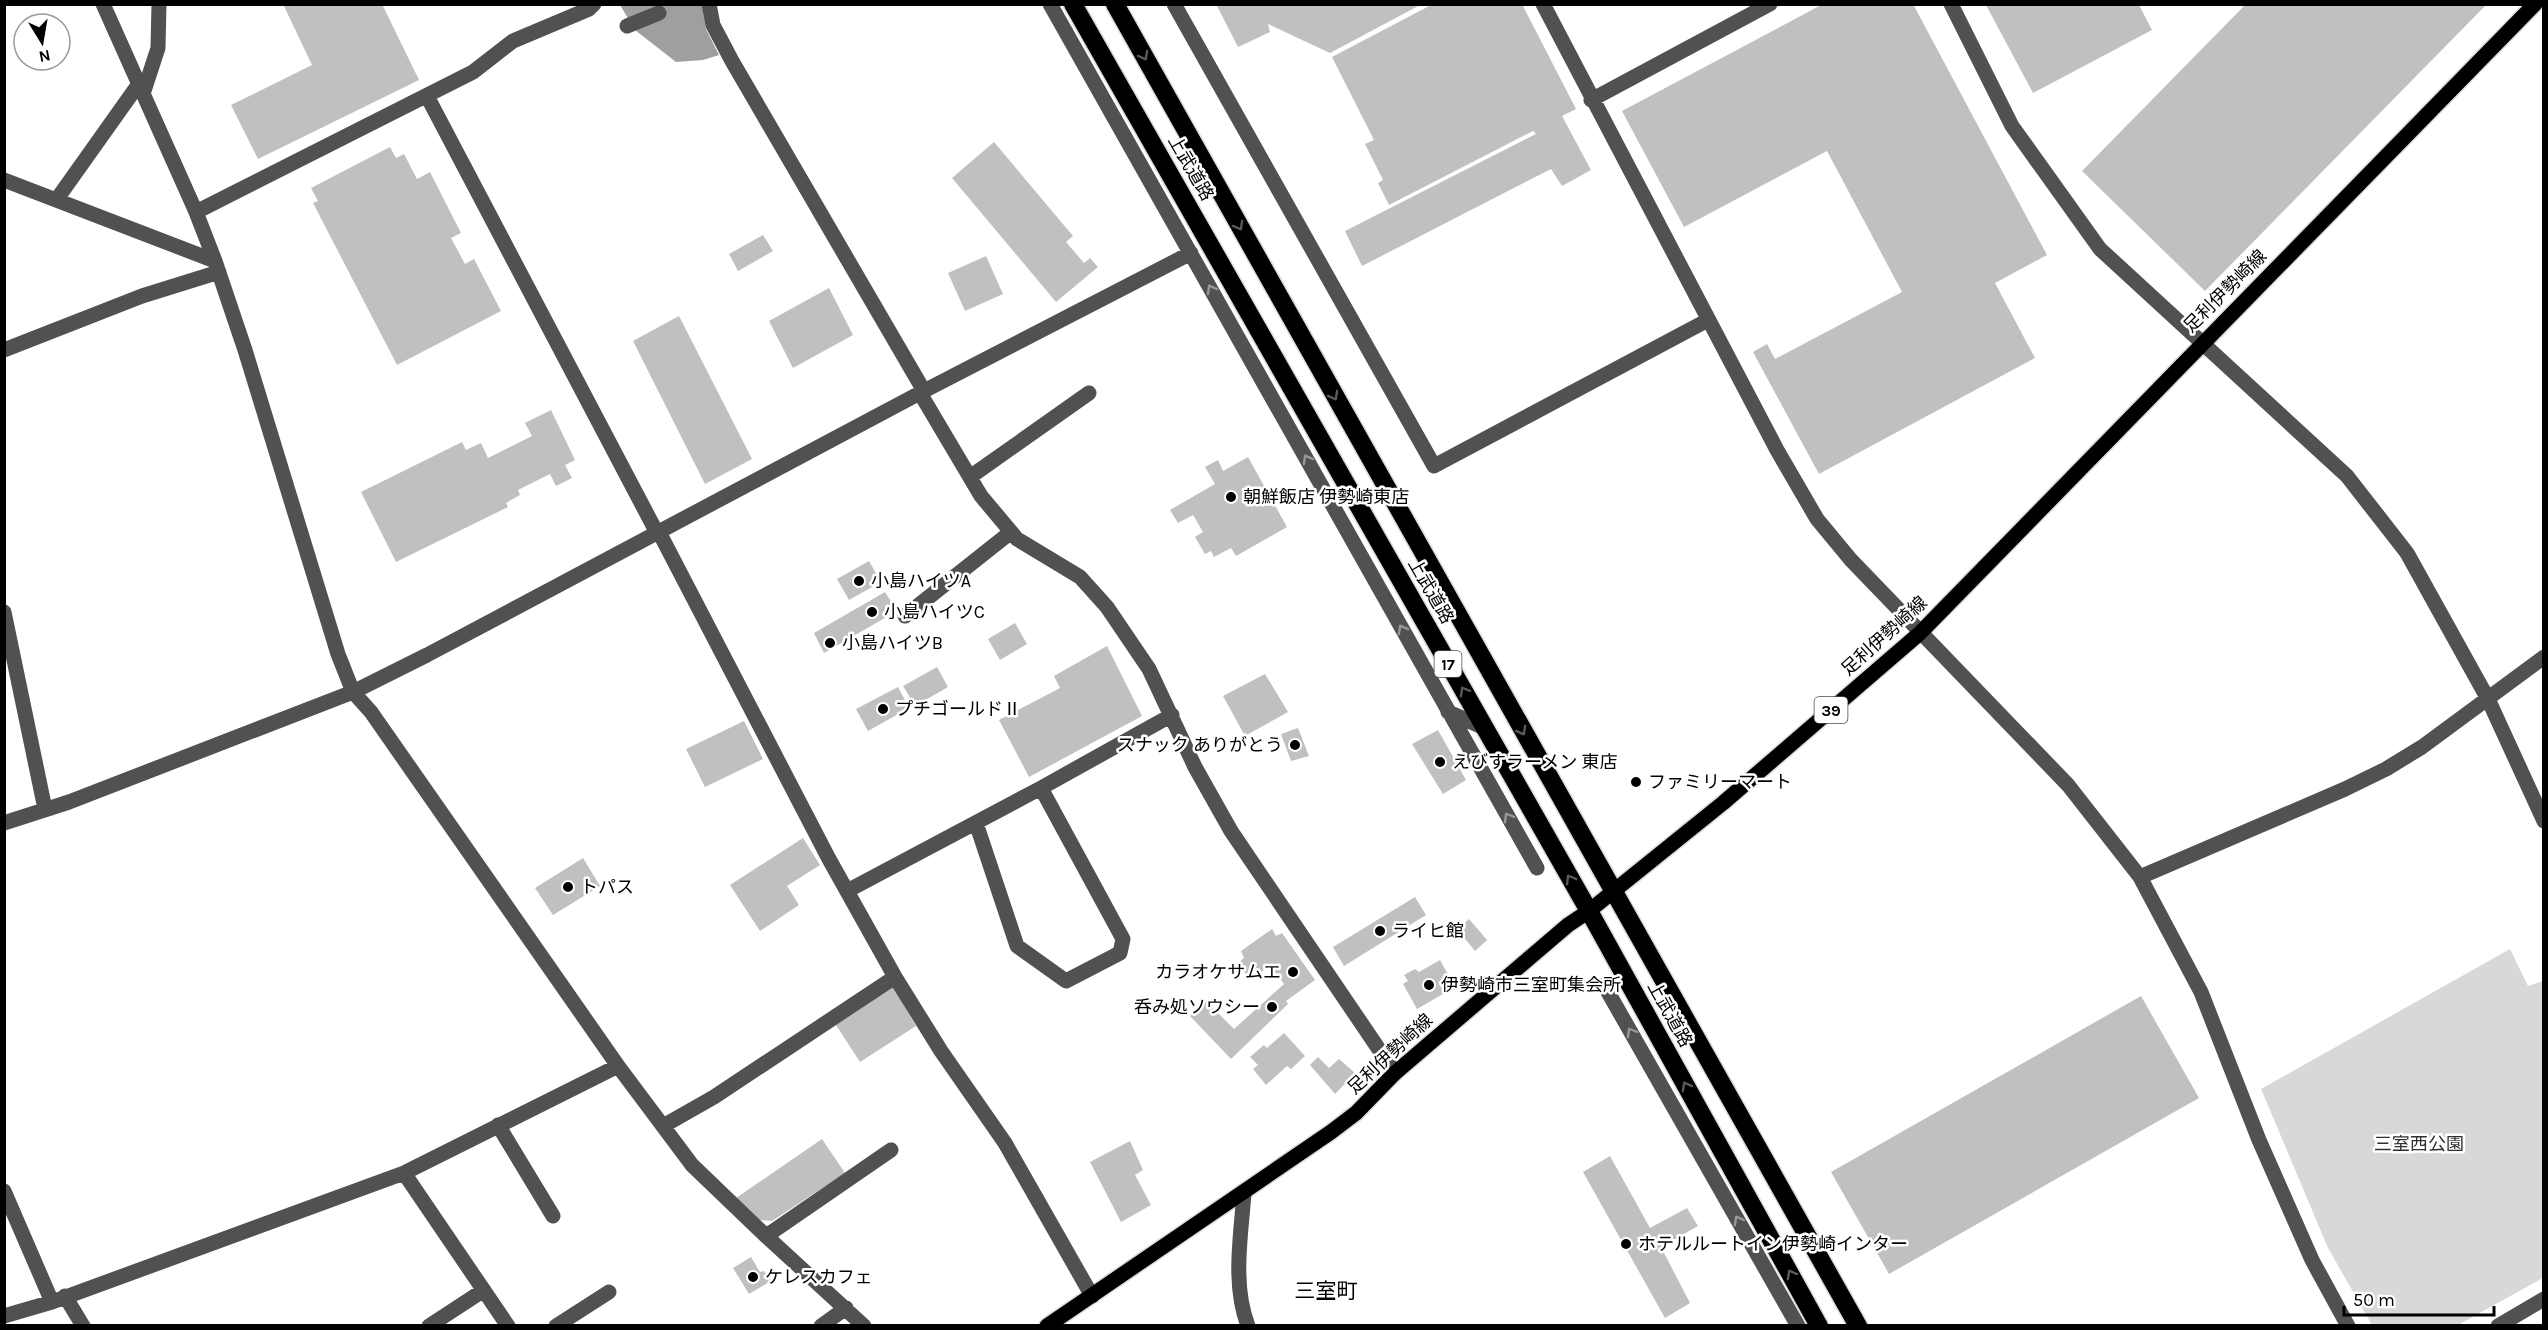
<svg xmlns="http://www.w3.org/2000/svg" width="2548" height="1330" viewBox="0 0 2548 1330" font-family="Karla,'Noto Sans JP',sans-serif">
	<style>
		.green { fill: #d8d8d8 }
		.water { fill: #9f9f9f }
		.building { fill: #c0c0c0 }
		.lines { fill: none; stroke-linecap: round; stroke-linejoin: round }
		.major-casing { stroke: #dbdbdb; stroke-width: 18 }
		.highway-casing { stroke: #dbdbdb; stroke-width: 21 }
		.minor { stroke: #515151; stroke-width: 15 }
		.major { stroke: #000; stroke-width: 15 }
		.highway { stroke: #000; stroke-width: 18 }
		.oneway { stroke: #595959 }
		.oneway2 { stroke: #979797 }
		.poi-dot { fill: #000; stroke: #fff; stroke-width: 2 }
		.labels { text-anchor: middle; stroke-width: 5; stroke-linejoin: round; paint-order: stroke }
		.shield { fill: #fff; stroke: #4c4c4c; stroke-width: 1.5 }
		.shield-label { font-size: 16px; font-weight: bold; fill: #000 }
		.street-label { font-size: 18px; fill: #000; stroke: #fff }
		.poi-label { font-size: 18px; fill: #000; stroke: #fff; text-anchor: start }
		.park-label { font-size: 18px; fill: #2f2f2f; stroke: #fff }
		.quarter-label { font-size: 21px; fill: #000; stroke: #fff }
	</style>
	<rect width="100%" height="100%" fill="#fff"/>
	<!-- green -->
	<path class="green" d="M2510,949l18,37 15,-5v297l-85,47h-86l-44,-77 -67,-159z"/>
	<!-- water -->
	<path class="water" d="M620,5h82l4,24 13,26 -16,5 -27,2 -41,-32z"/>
	<!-- building -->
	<path class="building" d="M283,4h99l37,76 -161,79 -27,-54 81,-40z
		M1216,4h206l-92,49 -62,-29 2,8 -32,15z
		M1433,4h89l54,105 -14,7 29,54 -29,16 -11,-17 -189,97 -17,-35 191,-97 -3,-3 -144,74 -11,-22 5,-3 -18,-36 9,-4 -42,-83z
		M1823,4h90l134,251 -52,28 40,75 -216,116 -66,-122 14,-8 8,15 127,-67 -75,-141 -143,76 -62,-116z
		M2246,4h241l-282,287 -123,-120z
		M1986,5h153l13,25 -119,63z
		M994,142l79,94 -7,6 18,21 6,-5 8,9 -42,35 -104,-124z
		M390,147l6,11 8,-4 13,25 13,-7 31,61 -10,5 14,26 9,-5 27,52 -104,54 -84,-162 5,-2 -7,-13z
		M763,235l10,16 -35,20 -9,-17z
		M986,256l17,38 -38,17 -17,-38z
		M829,288l24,47 -60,33 -24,-47z
		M679,316l73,143 -47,25 -72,-143z
		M551,410l24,50 -10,5 7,13 -16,8 -6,-12 -32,16 2,5 -14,8 2,4 -112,55 -35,-70 101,-50 4,8 15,-7 7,15 44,-22 -7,-13z
		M1248,457l39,70 -51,29 -5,-8 -17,9 -3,-6 -6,3 -10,-17 8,-5 -10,-17 -15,8 -8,-13 45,-26 -10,-17 13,-7 5,11z
		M869,561l12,21 -32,18 -12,-21z
		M885,592l12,19 -73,42 -10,-20z
		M1015,623l12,21 -27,16 -12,-21z
		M1107,646l35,70 -113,61 -30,-57 61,-32 -6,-12z
		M937,667l11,20 -33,19 -12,-20z
		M1265,674l23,38 -43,24 -22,-40z
		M898,687l11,21 -41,23 -12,-22z
		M744,721l19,38 -58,28 -19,-38z
		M1298,728l11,28 -18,5 -10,-27z
		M1438,730l28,50 -23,14 -31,-50z
		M803,838l17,27 -33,21 12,19 -39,26 -30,-46z
		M583,858l17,28 -47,29 -18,-27z
		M1415,897l11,18 -82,51 -11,-19z
		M1469,919l18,21 -12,11 -18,-22z
		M1272,929l4,7 6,-3 33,47 -29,21 2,3 -57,55 -41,-43 16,-15 28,28 50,-45 -14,-19 -13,10 -3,-3 -6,5 -10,-14 6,-5 -3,-7z
		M1440,960l15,27 -38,22 -14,-25 5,-3 -4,-6 11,-6 4,3z
		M893,987l23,39 -56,36 -24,-37z
		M2141,996l58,102 -310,176 -58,-102z
		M1284,1033l21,23 -14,13 -4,-3 -21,19 -13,-16 5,-4 -8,-8 14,-12 3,3z
		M1318,1057l11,11 10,-9 16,14 -20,21 -25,-29z
		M822,1139l23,34 -73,48 -13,-1 -23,-22z
		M1130,1141l13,29 -8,5 16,30 -30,17 -31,-60z
		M1610,1156l40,72 37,-20 11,18 -37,21 29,56 -25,15 -82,-146z
		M751,1257l9,15 4,-1 7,10 -22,13 -16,-26z"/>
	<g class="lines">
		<defs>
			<path id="major" d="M1047,1326l284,-194 25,-19 39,-40 173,-148 21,-14 134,-108 197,-170 615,-629"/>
			<path id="highway" d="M1073,4l516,907 230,415
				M1115,4l743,1322"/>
		</defs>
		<!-- major casing -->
		<use href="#major" class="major-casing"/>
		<!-- highway casing -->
		<use href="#highway" class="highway-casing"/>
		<!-- minor -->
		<path class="minor" d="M103,4l93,208 19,49 30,89 93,304 15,38 18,20 247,354 74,99 74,71 98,90
			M709,4l4,21 19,36 192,330
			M1050,4l487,864
			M1174,4l260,462 274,-146
			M1543,4l234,446 40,69 34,41 217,225 72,92 61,115 58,148 53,120 36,66
			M1951,4l61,122 88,123 247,227 60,77 81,146 56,122
			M627,26l32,-13
			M143,94l15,-46 1,-44
			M427,96l230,437
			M1591,100l179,-96
			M4,180l211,81
			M57,199l81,-114
			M196,212l277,-140 40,-31 76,-32 5,-5
			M4,350l138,-54 77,-24
			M920,393l61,103 36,43 63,38 27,30 42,62 46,98 36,64 164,242
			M970,477l119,-84
			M659,532l170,327 66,118 46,74 64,92 87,153
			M4,612l41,197
			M905,616l106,-84
			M1448,712l37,16
			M4,823l65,-21 284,-110 74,-37 493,-262 271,-140
			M976,823l41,123 49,35 54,-28 3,-14 -82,-151
			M2140,877l205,-88 41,-20 36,-22 122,-90
			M847,891l194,-103 131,-73
			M1604,985l194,341
			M498,1125l55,91
			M663,1126l51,-29 181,-120
			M404,1173l104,153
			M4,1191l48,111
			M1244,1193c-3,43 -12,91 4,133
			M766,1236l125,-86
			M65,1296l18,30
			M4,1316l48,-14 352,-129 214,-107
			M429,1326l55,-36
			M556,1326l53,-34
			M821,1326l25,-18
			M2498,1326l46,-27"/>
		<!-- major -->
		<use href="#major" class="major"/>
		<!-- highway -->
		<use href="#highway" class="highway"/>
	</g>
	<!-- one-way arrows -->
	<defs><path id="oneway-chevron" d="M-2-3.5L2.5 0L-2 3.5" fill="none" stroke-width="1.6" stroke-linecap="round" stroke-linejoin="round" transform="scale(1.5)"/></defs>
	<g class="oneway">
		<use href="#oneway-chevron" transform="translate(1144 56) rotate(61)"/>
		<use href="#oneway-chevron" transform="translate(1239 226) rotate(61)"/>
		<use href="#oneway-chevron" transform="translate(1334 396) rotate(61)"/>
		<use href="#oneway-chevron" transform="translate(1464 691) rotate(-120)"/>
		<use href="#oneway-chevron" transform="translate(1522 731) rotate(61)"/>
		<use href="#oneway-chevron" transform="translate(1570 879) rotate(-120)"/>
		<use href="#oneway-chevron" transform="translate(1686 1086) rotate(-119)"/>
		<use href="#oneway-chevron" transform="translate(1791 1274) rotate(-119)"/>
	</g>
	<g class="oneway2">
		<use href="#oneway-chevron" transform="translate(1211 289) rotate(-119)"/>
		<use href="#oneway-chevron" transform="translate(1307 459) rotate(-119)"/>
		<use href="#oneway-chevron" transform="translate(1402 629) rotate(-119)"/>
		<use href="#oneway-chevron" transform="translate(1508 817) rotate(-120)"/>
		<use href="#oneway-chevron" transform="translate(1631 1032) rotate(-120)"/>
		<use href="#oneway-chevron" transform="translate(1738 1220) rotate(-119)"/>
	</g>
	<!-- markers -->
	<g class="poi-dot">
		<circle cx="1231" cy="497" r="6"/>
		<circle cx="859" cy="581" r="6"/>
		<circle cx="872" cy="612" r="6"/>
		<circle cx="830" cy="643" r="6"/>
		<circle cx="883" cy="709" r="6"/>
		<circle cx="1295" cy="745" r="6"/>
		<circle cx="1440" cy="762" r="6"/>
		<circle cx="1636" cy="782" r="6"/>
		<circle cx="568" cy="887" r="6"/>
		<circle cx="1380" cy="931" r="6"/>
		<circle cx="1293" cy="972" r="6"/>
		<circle cx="1429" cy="985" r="6"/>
		<circle cx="1272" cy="1007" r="6"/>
		<circle cx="1626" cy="1244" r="6"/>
		<circle cx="753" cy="1277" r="6"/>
	</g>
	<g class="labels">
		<!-- shield labels -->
		<g class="shield">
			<rect x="1434.5" y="651" width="27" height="26" rx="4.5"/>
			<rect x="1814.5" y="697" width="33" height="26" rx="4.5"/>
		</g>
		<g class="shield-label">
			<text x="1448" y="670">17</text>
			<text x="1831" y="716">39</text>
		</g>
		<!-- street labels -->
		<g class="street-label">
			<text transform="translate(1191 168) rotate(60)" y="6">上武道路</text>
			<text transform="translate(2225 291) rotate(-45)" y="6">足利伊勢崎線</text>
			<text transform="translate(1431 591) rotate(60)" y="6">上武道路</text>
			<text transform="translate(1884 636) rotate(-42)" y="6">足利伊勢崎線</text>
			<text transform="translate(1670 1014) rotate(61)" y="6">上武道路</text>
			<text transform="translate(1390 1054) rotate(-43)" y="6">足利伊勢崎線</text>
		</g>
		<!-- poi labels -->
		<g class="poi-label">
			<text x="1243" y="503">朝鮮飯店 伊勢崎東店</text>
			<text x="871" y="587">小島ハイツA</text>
			<text x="884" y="618">小島ハイツC</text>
			<text x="842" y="649">小島ハイツB</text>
			<text x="895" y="715">プチゴールドⅡ</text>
			<text x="1283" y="751" text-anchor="end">スナック ありがとう</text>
			<text x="1452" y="768">えびすラーメン 東店</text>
			<text x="1648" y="788">ファミリーマート</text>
			<text x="580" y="893">トパス</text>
			<text x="1392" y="937">ライヒ館</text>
			<text x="1281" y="978" text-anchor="end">カラオケサムエ</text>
			<text x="1441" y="991">伊勢崎市三室町集会所</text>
			<text x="1260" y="1013" text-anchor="end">呑み処ソウシー</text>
			<text x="1638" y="1250">ホテルルートイン伊勢崎インター</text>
			<text x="765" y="1283">ケレスカフェ</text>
		</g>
		<!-- park labels -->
		<g class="park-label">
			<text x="2419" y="1150">三室西公園</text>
		</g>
		<!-- quarter labels -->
		<g class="quarter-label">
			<text x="1326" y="1298">三室町</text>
		</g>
	</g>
	<!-- border -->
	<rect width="2548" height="1330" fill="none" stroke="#000000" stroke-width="12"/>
	<!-- north arrow -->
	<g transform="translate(42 42) rotate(169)"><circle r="28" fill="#ffffff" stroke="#999999" stroke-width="1.5"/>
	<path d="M0-4.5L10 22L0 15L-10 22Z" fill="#000000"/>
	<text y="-9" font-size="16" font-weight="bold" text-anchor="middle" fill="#000000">N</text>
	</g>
	<!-- scale -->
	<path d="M2344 1306v9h150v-9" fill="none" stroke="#000000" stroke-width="3"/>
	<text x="2353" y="1306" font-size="18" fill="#000000" stroke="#ffffff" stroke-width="4.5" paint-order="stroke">50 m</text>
</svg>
